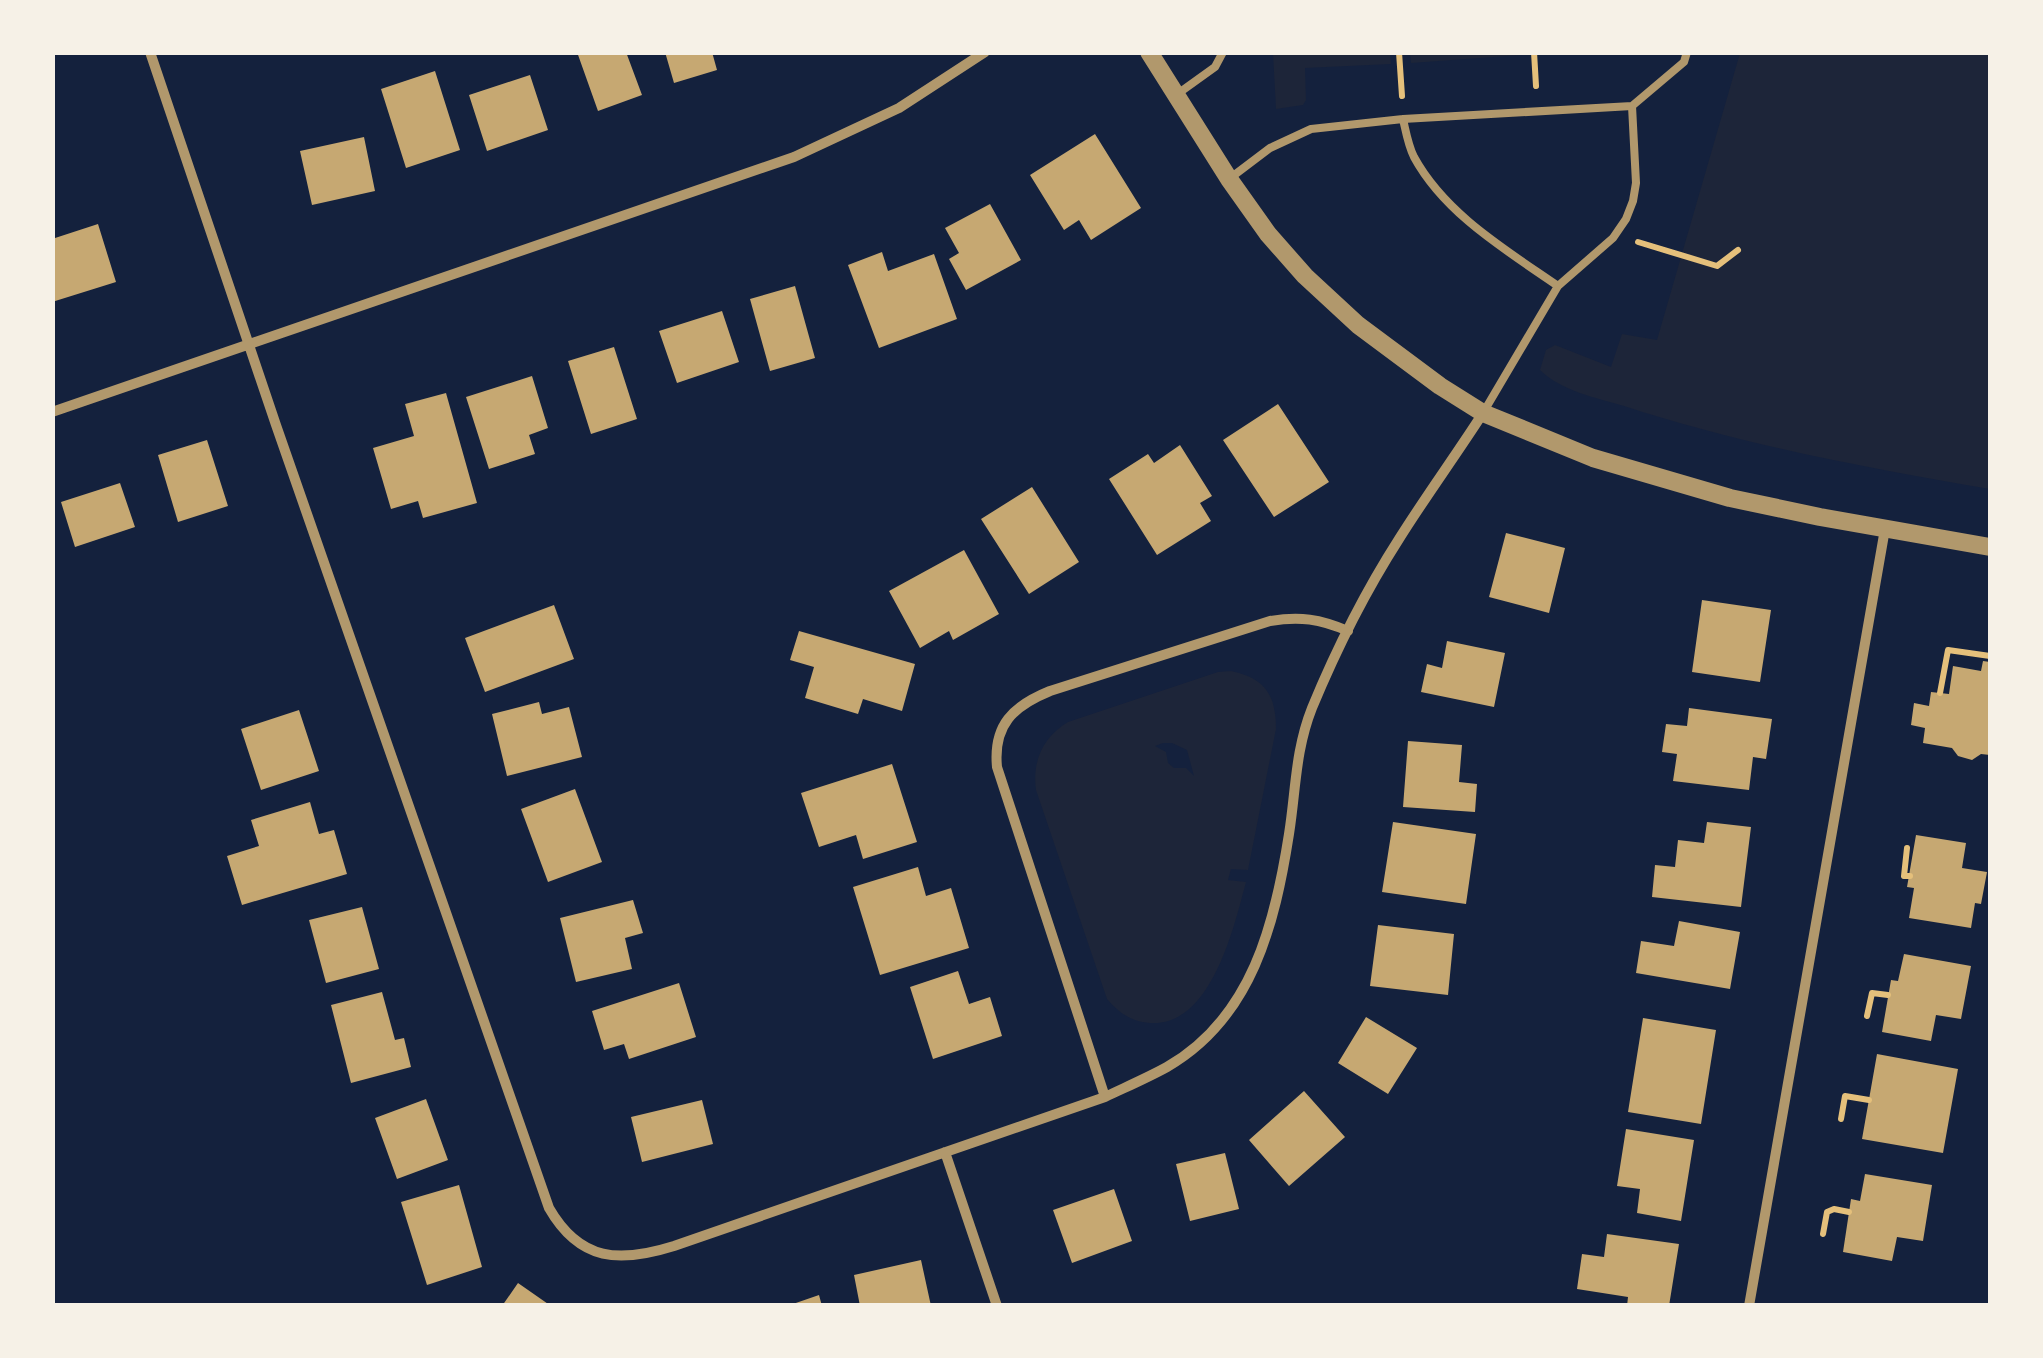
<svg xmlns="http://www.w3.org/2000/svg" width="2043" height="1358" viewBox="0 0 2043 1358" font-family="Helvetica,sans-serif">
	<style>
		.green { fill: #1d2539; fill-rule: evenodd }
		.building { fill: #c6a872 }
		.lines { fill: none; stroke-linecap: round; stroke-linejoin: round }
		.path { stroke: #e5c07b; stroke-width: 6 }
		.service { stroke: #b1986c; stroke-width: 8 }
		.minor { stroke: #b1986c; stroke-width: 10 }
		.tertiary { stroke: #b1986c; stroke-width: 18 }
	</style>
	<rect width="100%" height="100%" fill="#14213d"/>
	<!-- green -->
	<path class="green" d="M1521,52v3l-110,8 -1,-10z
		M1273,53h117l1,11 -86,4 1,32 -3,5 -27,4z
		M1740,53h250v436c-123,-21 -246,-44 -366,-83 -27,-8 -63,-15 -84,-36l6,-20 9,-5 56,22 11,-33 35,6z
		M1231,671c34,7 45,24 45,58l-28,141 -17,-1 -3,11 18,2c-12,45 -34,141 -92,141 -21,0 -34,-9 -47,-24l-71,-209c-4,-29 7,-53 32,-68l150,-50zM1163,743h9l15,7 7,26 -8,-8h-12l-6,-5 -2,-11 -11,-6z"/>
	<!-- building -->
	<path class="building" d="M577,52h49l16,43 -44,16z
		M665,52h47l5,18 -43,13z
		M435,71l25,79 -54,18 -25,-79z
		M530,75l18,55 -61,21 -18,-56z
		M1095,134l46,74 -50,32 -12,-20 -15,10 -34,-55z
		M364,137l11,54 -63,14 -12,-54z
		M990,204l31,56 -55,30 -17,-31 10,-6 -14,-25z
		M98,224l18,58 -64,20v-63z
		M882,252l6,19 46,-17 23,65 -78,29 -31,-83z
		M795,286l20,72 -45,13 -20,-72z
		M722,311l17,51 -62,21 -18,-52z
		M614,347l23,72 -46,15 -23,-73z
		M532,376l16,52 -19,7 6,19 -46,15 -23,-72z
		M446,393l31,110 -54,15 -5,-17 -27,8 -18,-61 41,-12 -9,-32z
		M1278,404l51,78 -55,35 -51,-77z
		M207,440l21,66 -50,16 -20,-67z
		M1180,445l32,51 -12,7 11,18 -54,34 -48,-76 39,-25 6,9z
		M120,483l15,44 -60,20 -14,-45z
		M1032,487l47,75 -50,32 -48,-75z
		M1506,533l59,15 -16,65 -60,-16z
		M964,550l35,64 -46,26 -4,-9 -29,17 -31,-57z
		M1702,600l69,10 -11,72 -68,-10z
		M554,605l20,54 -89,33 -20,-54z
		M799,631l116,33 -13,47 -39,-12 -5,15 -53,-16 9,-31 -24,-7z
		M1447,641l58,12 -11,54 -73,-15 6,-28 15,4z
		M1983,661l7,1v93l-9,-1 -9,6 -14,-4 -6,-8 -29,-5 2,-15 -14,-3 3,-22 15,3 2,-14 18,2 4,-28 28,5z
		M539,702l3,12 27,-7 13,50 -75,19 -15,-62z
		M1689,708l83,11 -6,40 -13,-2 -4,33 -76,-9 4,-27 -15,-2 4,-28 21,2z
		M299,710l20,61 -58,19 -20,-61z
		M1408,741l54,4 -3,37 18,2 -2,28 -72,-5z
		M892,764l25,78 -54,17 -7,-24 -37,12 -18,-54z
		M575,789l27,73 -54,20 -27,-73z
		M310,802l9,32 15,-4 13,44 -105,31 -15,-49 32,-10 -8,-26z
		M1393,822l83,12 -10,70 -84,-12z
		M1707,822l44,5 -10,80 -89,-10 3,-32 20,2 3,-27 26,3z
		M1916,835l50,8 -4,25 25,4 -6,32 -6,-1 -4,25 -62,-10 5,-30 -7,-1z
		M918,867l8,29 25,-8 18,60 -89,27 -27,-88z
		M633,900l10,33 -18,5 7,31 -56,13 -16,-64z
		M362,907l17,62 -53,14 -17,-63z
		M1679,921l61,11 -10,57 -94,-16 5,-32 33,5z
		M1378,925l76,9 -6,61 -78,-9z
		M1904,954l67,12 -10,53 -25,-4 -5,26 -49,-9 9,-52 7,1z
		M958,971l11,33 21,-7 12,39 -69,23 -23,-72z
		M679,983l17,54 -67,22 -5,-15 -20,6 -12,-39z
		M382,992l13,48 9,-2 7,29 -60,16 -20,-78z
		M1366,1017l51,31 -29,46 -50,-31z
		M1643,1018l73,12 -15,94 -73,-12z
		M1877,1054l81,15 -15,84 -81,-14z
		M1304,1091l41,46 -56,49 -40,-46z
		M426,1099l22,61 -51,19 -22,-61z
		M702,1100l11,44 -71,18 -11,-45z
		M1626,1129l68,11 -13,81 -44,-8 3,-24 -23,-3z
		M1225,1153l14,56 -49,12 -14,-57z
		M1865,1174l67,11 -9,56 -26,-4 -5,24 -49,-9 8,-53 9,2z
		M459,1185l23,82 -55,18 -26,-83z
		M1114,1189l18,52 -60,22 -19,-53z
		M1607,1234l72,10 -10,62h-42l1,-9 -51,-8 5,-35 22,3z
		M921,1260l10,46h-71l-6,-31z
		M518,1283l33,23h-49z
		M819,1295l3,11h-32v-1z"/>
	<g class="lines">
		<!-- path -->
		<path class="path" d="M1399,52l3,44
			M1534,52l2,34
			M1638,242l79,24 21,-16
			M1940,693l8,-43 42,6
			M1907,848l-3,28h6
			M1867,1016l5,-23 16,2
			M1841,1119l4,-23 24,4
			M1823,1234l4,-22 7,-3 15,3"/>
		<!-- service -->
		<path class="service" d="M1176,95l39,-28 8,-15
			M1403,119c3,13 5,26 11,38 31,57 92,93 144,129
			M1229,179l41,-31 41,-19 92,-10 229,-13 52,-44 3,-10
			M1483,413l75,-127 55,-48 13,-19 7,-18 3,-18 -4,-77"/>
		<!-- minor -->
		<path class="minor" d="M150,52l126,373 273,783c31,54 71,55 125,38l431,-149c21,-10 42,-19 62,-30 85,-49 108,-143 122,-233 7,-44 6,-83 23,-126 24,-58 53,-116 87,-169 27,-43 57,-84 84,-126
			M52,412l742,-255 105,-49 86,-56
			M1105,1097l-108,-330c-4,-42 16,-61 53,-76l220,-70c30,-5 50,-2 78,10
			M945,1152l52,154
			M1749,1306l136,-777"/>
		<!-- tertiary -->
		<path class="tertiary" d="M1149,52l80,127 39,55 37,42 53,49 82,61 43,27 110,45 137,40 90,19 170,30"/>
	</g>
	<!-- border -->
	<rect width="2043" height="1358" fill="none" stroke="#f6f1e7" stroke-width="110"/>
</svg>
